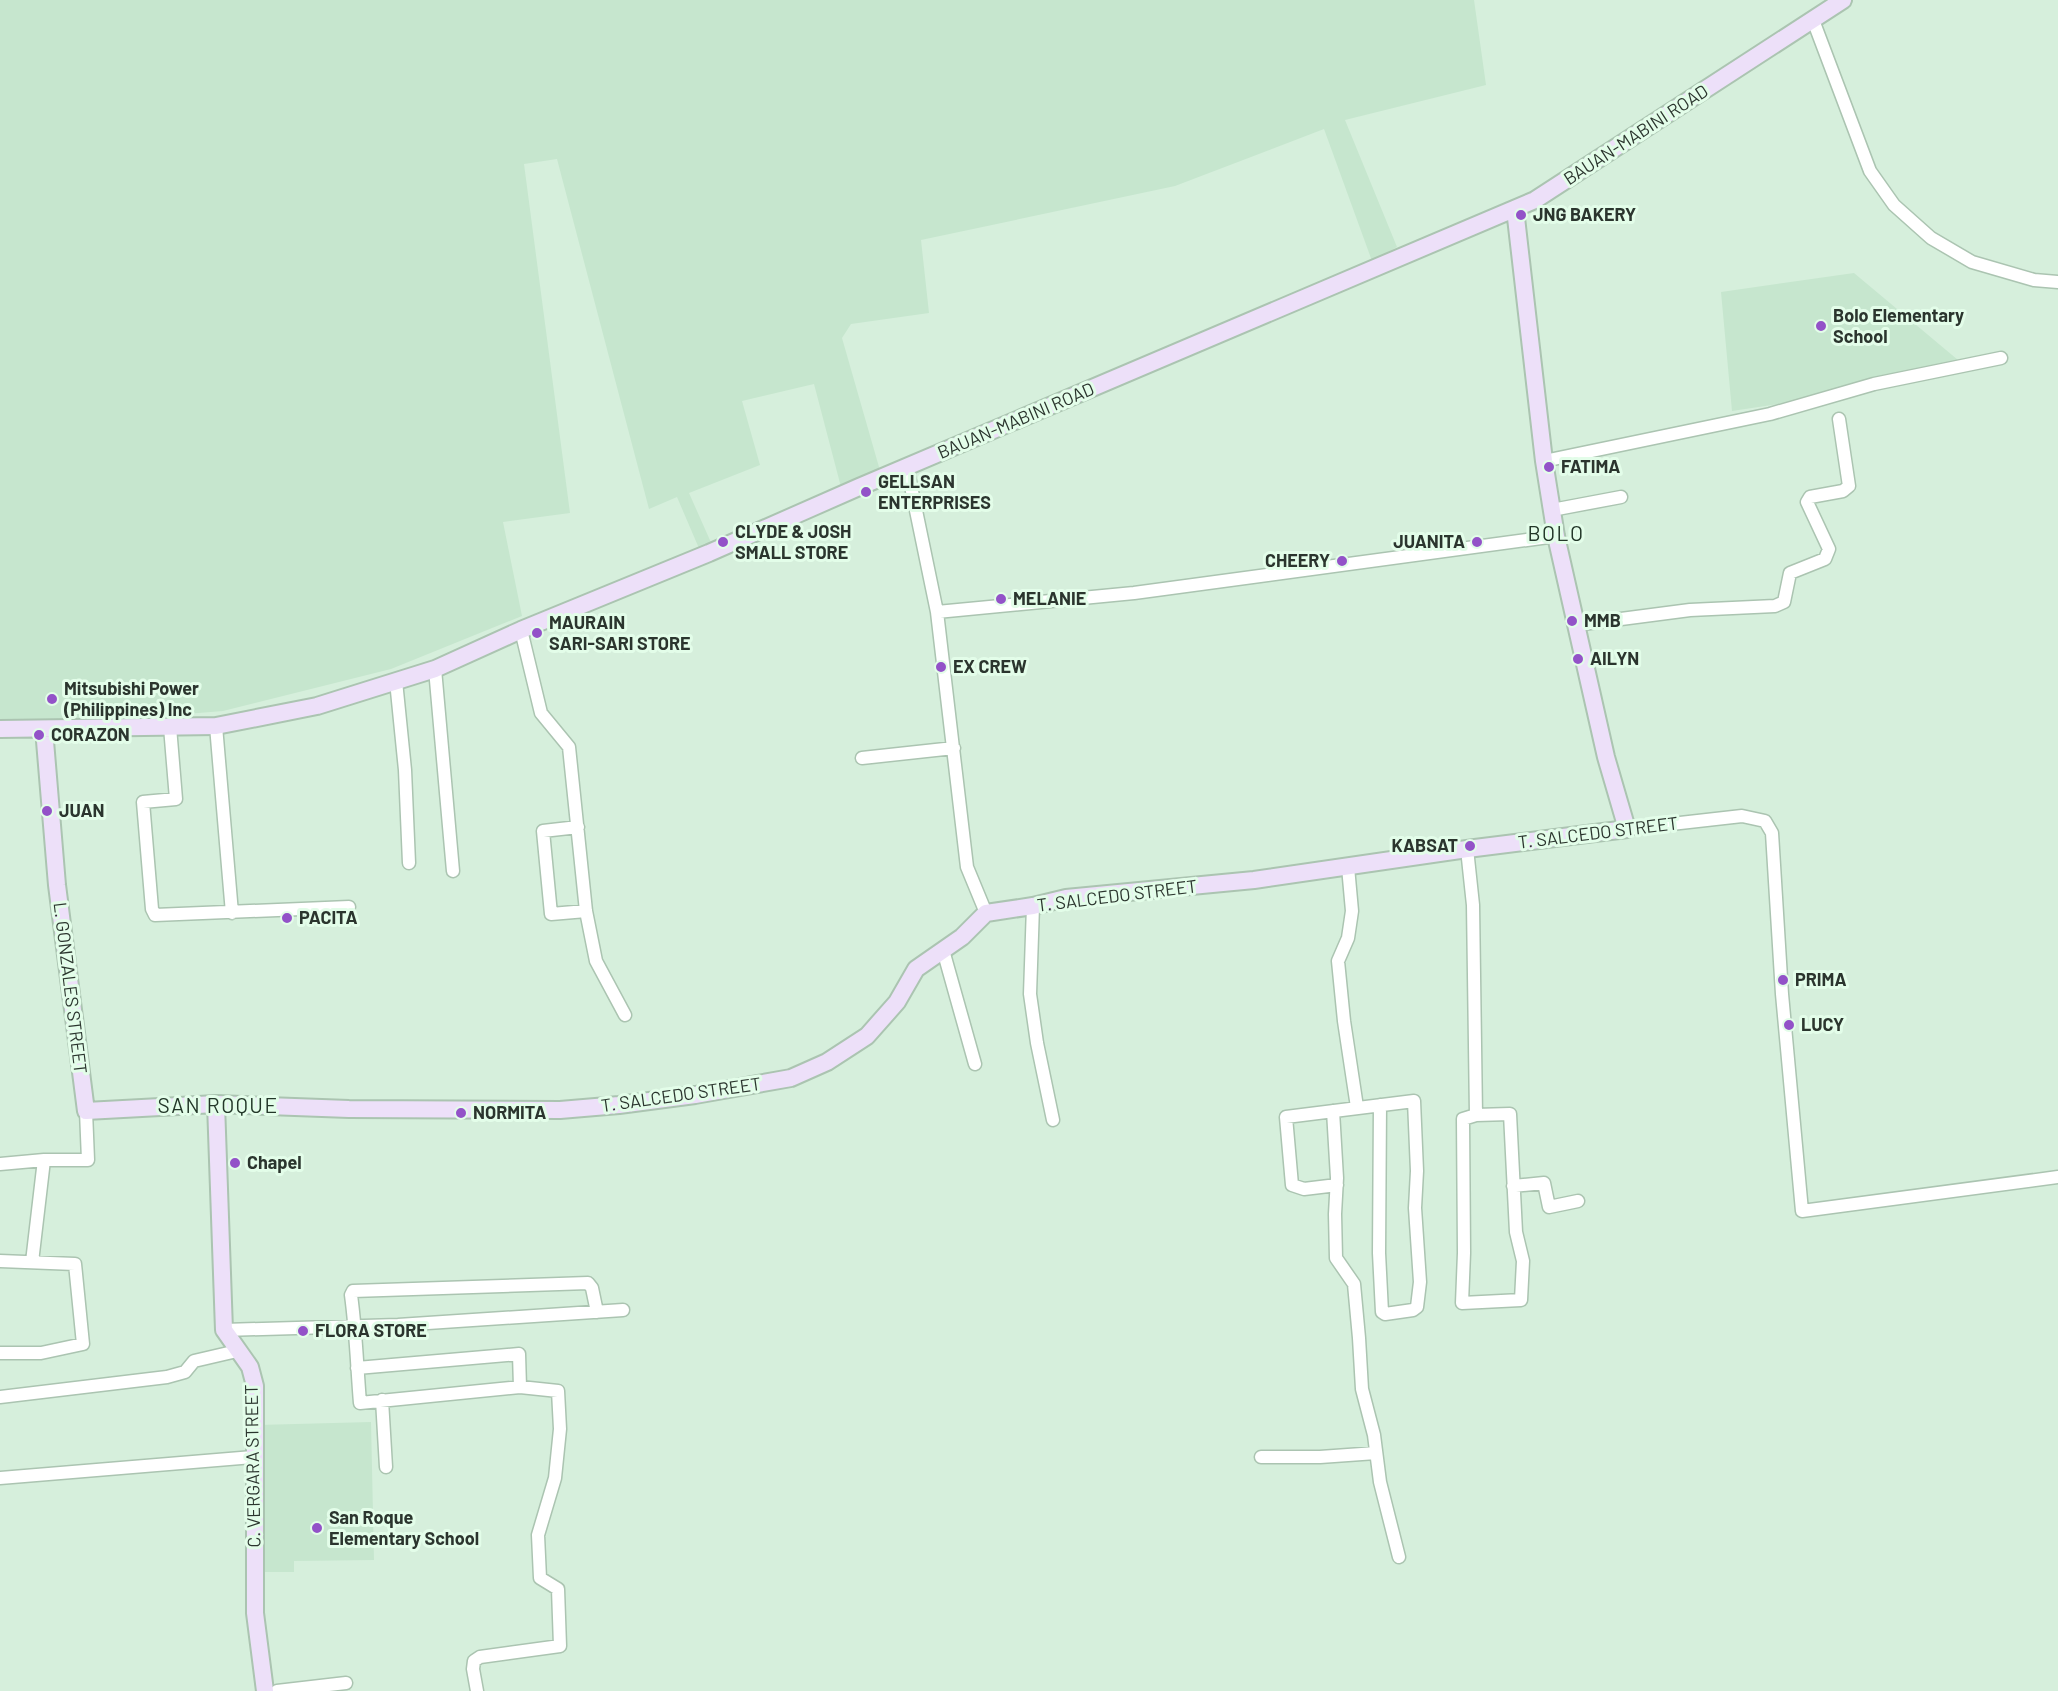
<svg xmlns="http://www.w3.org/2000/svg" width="2058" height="1691" viewBox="0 0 2058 1691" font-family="Barlow,sans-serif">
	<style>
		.built { fill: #c6e6ce }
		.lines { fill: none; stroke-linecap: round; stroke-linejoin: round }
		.street-casing { stroke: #abc4b1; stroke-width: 15 }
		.secondary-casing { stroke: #abc4b1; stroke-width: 20 }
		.street { stroke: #fff; stroke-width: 12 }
		.secondary { stroke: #ede0f9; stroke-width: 16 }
		.poi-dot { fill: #9352c8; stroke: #e3fde9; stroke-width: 2 }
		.labels { text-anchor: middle; stroke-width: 6; stroke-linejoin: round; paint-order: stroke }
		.street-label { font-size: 18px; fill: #2b352e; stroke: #e3fde9 }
		.poi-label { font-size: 18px; font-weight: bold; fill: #2b352e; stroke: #e3fde9; text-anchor: start }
		.quarter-label { font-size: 21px; letter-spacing: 1.5px; fill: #233729; stroke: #e3fde9 }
	</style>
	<rect width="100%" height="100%" fill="#d6efdc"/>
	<!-- built -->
	<path class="built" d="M0,0h1474l12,85 -141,35 52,127 -25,14 -48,-132 -149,57 -254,54 8,73 -78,11 -9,14 39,136 -40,13 -27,-103 -72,17 18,64 -71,28 24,54 -12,6 -24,-56 -28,12 -92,-350 -33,5 46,349 -67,9 19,94 -131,53 -168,42 -112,9 -111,-1z
		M1854,273l104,87 -107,33 -119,18 -11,-119z
		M371,1422l3,138 -80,1v11h-32l-4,-147z"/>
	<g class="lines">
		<defs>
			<path id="street" d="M1813,20l57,151 24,34 37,33 41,24 62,18 24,2
				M1544,461l226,-47 104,-30 127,-26
				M907,467l30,145 30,255 19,46
				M1552,510l69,-13
				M937,612l197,-19 422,-57
				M1575,625l115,-15 85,-4 9,-4 6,-29 35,-14 4,-10 -22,-47 3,-5 33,-6 6,-5 -10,-67
				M521,630l20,83 28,34 17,164 10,50 29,54
				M435,669l18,202
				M396,681l9,89 4,93
				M216,726l16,187
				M170,727l6,72 -33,3 9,107 3,6 194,-8
				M862,758l92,-10
				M578,827l-35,4 8,83 35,-3
				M1627,829l115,-13 23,5 7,12 10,161 20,217 256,-34
				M1467,849l6,56 3,210 -13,4 1,134 -2,50 59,-3 2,-39 -7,-29 -6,-118 -34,1
				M1348,867l4,44 -4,27 -10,23 6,60 13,86
				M1033,906l-3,88 7,49 16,77
				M943,950l32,114
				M1333,1111l4,67 -2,36 1,44 18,26 5,54 3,51 12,46 6,47 19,75
				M0,1164l44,-4h44l-2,-49
				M1337,1185l-33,4 -12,-4 -6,-68 128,-16 3,70 -2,37 5,74 -3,25 -4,3 -28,4 -3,-2 -3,-59 1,-148
				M1513,1186l31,-3 5,24 29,-6
				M0,1261l75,3 8,80 -42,9h-41
				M32,1262l12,-102
				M224,1330l174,-5 225,-15
				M357,1368l162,-14 1,33
				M0,1397l167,-20 18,-5 9,-11 43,-10
				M382,1400l4,67
				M1261,1457h59l56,-4
				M0,1478l253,-21
				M277,1691l69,-8
				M477,1691l-4,-22 1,-8 6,-4 80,-11 -2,-57 -18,-11 -2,-43 17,-57 5,-49 -2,-38 -38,-4 -160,16c-3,-36 -4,-72 -9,-108l2,-4 235,-8 4,5 5,24"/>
			<path id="secondary" d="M0,729l216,-3 101,-20 118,-37 86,-39 188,-77 150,-66 676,-287 308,-200
				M44,729l13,156 29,226 130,-7 133,5 211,1 59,-5 76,-10 96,-17 36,-16 40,-26 30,-34 19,-33 46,-32 24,-24 47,-7 33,-8 188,-18 213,-31 160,-20 -21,-72 -50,-221 -12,-75 -29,-252
				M216,1104l8,226 26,37 5,19v227l10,78"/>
		</defs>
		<!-- street casing -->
		<use href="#street" class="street-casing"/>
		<!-- secondary casing -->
		<use href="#secondary" class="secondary-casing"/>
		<!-- street -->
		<use href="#street" class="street"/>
		<!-- secondary -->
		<use href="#secondary" class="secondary"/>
	</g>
	<!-- markers -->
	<g class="poi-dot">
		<circle cx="1521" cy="215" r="6"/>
		<circle cx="1821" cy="326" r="6"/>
		<circle cx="1549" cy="467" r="6"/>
		<circle cx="866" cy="492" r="6"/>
		<circle cx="723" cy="542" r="6"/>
		<circle cx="1477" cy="542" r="6"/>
		<circle cx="1342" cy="561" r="6"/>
		<circle cx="1001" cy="599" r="6"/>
		<circle cx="1572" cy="621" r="6"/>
		<circle cx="537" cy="633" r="6"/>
		<circle cx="1578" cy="659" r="6"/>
		<circle cx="941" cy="667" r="6"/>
		<circle cx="52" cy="699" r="6"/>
		<circle cx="39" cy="735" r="6"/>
		<circle cx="47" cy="811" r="6"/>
		<circle cx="1470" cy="846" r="6"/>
		<circle cx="287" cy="918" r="6"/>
		<circle cx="1783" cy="980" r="6"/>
		<circle cx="1789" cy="1025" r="6"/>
		<circle cx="461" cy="1113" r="6"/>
		<circle cx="235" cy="1163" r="6"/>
		<circle cx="303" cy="1331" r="6"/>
		<circle cx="317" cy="1528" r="6"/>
	</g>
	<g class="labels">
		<!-- street labels -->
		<g class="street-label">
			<text transform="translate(1636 135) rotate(-33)" y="6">BAUAN-MABINI ROAD</text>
			<text transform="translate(1016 421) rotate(-23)" y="6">BAUAN-MABINI ROAD</text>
			<text transform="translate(1598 833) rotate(-7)" y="6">T. SALCEDO STREET</text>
			<text transform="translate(1117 896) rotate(-7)" y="6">T. SALCEDO STREET</text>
			<text transform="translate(70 988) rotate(83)" y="6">L. GONZALES STREET</text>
			<text transform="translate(681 1095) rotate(-8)" y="6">T. SALCEDO STREET</text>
			<text transform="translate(253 1466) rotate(-91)" y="6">C. VERGARA STREET</text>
		</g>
		<!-- poi labels -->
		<g class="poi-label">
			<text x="1533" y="221">JNG BAKERY</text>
			<text x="1833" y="322">Bolo Elementary<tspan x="1833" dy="21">School</tspan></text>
			<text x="1561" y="473">FATIMA</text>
			<text x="878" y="488">GELLSAN<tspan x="878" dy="21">ENTERPRISES</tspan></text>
			<text x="735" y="538">CLYDE &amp; JOSH<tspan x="735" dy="21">SMALL STORE</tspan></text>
			<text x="1465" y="548" text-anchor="end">JUANITA</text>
			<text x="1330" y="567" text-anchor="end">CHEERY</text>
			<text x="1013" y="605">MELANIE</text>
			<text x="1584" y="627">MMB</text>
			<text x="549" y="629">MAURAIN<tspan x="549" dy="21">SARI-SARI STORE</tspan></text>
			<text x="1590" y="665">AILYN</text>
			<text x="953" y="673">EX CREW</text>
			<text x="64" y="695">Mitsubishi Power<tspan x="64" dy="21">(Philippines) Inc</tspan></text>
			<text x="51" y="741">CORAZON</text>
			<text x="59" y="817">JUAN</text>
			<text x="1458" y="852" text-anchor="end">KABSAT</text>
			<text x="299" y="924">PACITA</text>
			<text x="1795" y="986">PRIMA</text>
			<text x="1801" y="1031">LUCY</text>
			<text x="473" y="1119">NORMITA</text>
			<text x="247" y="1169">Chapel</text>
			<text x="315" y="1337">FLORA STORE</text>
			<text x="329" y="1524">San Roque<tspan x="329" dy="21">Elementary School</tspan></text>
		</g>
		<!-- quarter labels -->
		<g class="quarter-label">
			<text x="1556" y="541">BOLO</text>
			<text x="218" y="1113">SAN ROQUE</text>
		</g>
	</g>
</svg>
